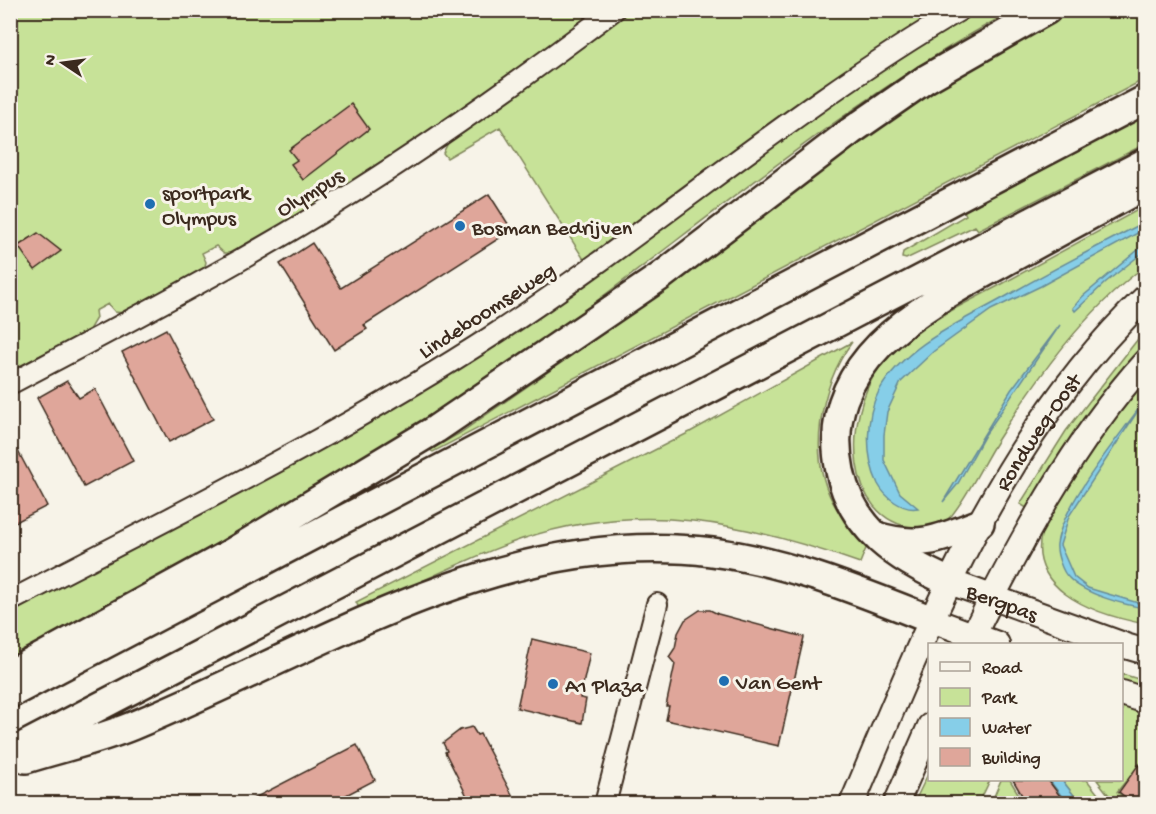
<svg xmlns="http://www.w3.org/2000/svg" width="1156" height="814" viewBox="0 0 1156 814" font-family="'Gochi Hand',sans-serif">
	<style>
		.green { fill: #c7e298; stroke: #81865b; stroke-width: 1.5 }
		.water { fill: #86cee8; stroke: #688c97; stroke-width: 1.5 }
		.building { fill: #dfa69a; stroke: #3b2a1e; stroke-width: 1.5 }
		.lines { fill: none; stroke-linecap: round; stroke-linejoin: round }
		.minor-casing { stroke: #3b2a1e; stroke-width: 24 }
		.major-casing { stroke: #3b2a1e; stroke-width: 28 }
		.highway-casing { stroke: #3b2a1e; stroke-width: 32 }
		.minor { stroke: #f7f3e8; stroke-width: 20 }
		.major { stroke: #f7f3e8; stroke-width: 24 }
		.highway { stroke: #f7f3e8; stroke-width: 27 }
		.poi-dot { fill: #1f6fb2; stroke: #f7f3e8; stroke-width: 2 }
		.labels { text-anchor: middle; stroke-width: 6; stroke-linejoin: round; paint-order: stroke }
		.poi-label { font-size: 22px; fill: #3b2a1e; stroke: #f7f3e8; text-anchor: start }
		.street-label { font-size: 22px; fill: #3b2a1e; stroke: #f7f3e8 }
	</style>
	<rect width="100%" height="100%" fill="#f7f3e8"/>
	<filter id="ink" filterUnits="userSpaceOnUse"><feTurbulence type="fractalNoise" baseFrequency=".0167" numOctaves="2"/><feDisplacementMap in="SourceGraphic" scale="12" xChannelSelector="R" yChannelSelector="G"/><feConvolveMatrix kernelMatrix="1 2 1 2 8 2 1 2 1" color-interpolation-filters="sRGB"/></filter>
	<g filter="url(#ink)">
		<!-- green -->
		<path class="green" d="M11,11h577l-5,10 -190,136 -57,34 -6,-8 -4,1 6,10 -97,59h-11l-8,-7 -14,7 4,9 -2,8 -80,43 -9,-1 -7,-8 -13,7 1,7 -7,12 -78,42z
			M630,11h311l-55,34 -301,216 -85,-134 -53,31 -4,-5 5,-10z
			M975,11h37c-180,97 -334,235 -500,352 -51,36 -104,67 -158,100 -113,68 -228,132 -343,196v-46l341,-183 355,-237 206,-147z
			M1069,11h76v68l-712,373 -3,-2 30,-17 154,-107 256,-197 134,-84z
			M1145,116v28l-167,86 -3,-4 -69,33 -4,-1 1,-6 63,-37 -2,-4z
			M1145,206v60c-61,46 -107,110 -148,175 -15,24 -27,51 -45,74 -11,12 -20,15 -36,13 -74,-8 -72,-113 -37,-160 29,-40 80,-61 123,-84 48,-26 96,-52 143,-78z
			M1145,330v14l-17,20 -98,146 -10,-6 46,-73z
			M852,342c-33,44 -46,119 -15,167 9,13 20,25 30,37l-7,17c-113,-40 -220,-64 -338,-24 -55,19 -109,47 -162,71l-4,-8 334,-170z
			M1145,375v249c-52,-10 -128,-36 -99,-104l55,-86z
			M1122,674l23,7v9l-23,-8z
			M1122,704l23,8v69l-15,2 -4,-2 -9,11 14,11h-16l-18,-23h25z
			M929,772l1,8h60l-11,23h-65z
			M1001,780h9l14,23h-30l-2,-2z
			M1062,780h25l18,23h-25z"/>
		<!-- water -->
		<path class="water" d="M1145,222v7l-104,57 -50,24 -57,41 -33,31 -14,30 -3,23v25l16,33 18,15c-16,3 -33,-11 -40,-24 -13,-27 -13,-67 1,-93 28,-50 92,-73 138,-101 42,-24 85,-46 128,-68z
			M1145,244v7l-39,31 -31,29 -2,-3 9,-11z
			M1060,325l-75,110 -28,50 -14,17 68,-112z
			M1145,400l-76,116 -9,29 14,32 14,11 57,17v3c-21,-3 -61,-14 -76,-30 -7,-6 -13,-25 -12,-34 6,-42 63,-108 88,-144z
			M1049,780h13l18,23h-13z"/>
		<!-- building -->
		<path class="building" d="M351,104l18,25 -66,51 -12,-16 6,-4 -8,-10z
			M489,194l23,36 -148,95 3,4 -33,21 -54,-86 32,-21 29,45z
			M38,233l23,18 -26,19 -17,-24z
			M166,329l47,90 -44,23 -47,-90z
			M67,381l12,17 16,-9 38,72 -49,26 -47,-89z
			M10,436l37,70 -37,19z
			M700,610h10l8,4 86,23 -25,109 -113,-26 3,-14h-3l9,-42 -6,-7 6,-9 3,-15 7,-13z
			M532,639l58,14 -10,45 6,1 -4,24 -65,-15z
			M472,727l5,8 3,-1 37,70h-46l-26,-52 2,-1 -4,-8 17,-13z
			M357,745l18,35 -46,24h-86z
			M1139,764l7,16v24h-12l-15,-12z
			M1013,780h35l18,24h-39z"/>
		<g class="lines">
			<defs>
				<path id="minor" d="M10,384c125,-66 251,-131 369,-208 81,-52 158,-108 235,-166
					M10,601c165,-86 332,-167 488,-269 157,-103 299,-227 462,-322
					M605,804l52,-200"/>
				<g id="major">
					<path id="s1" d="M950,582l171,62"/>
					<path d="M932,620l65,24"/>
					<path d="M969,644c46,-94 106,-205 177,-283"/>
					<path d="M1122,645l24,7"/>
					<path d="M1122,693l24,8"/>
					<path id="s2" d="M852,804c76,-179 150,-370 294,-507"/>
					<path d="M896,804l34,-78"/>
				</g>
				<path id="highway" d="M876,536c43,13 64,3 104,-13
					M950,582c-51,-22 -98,-52 -110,-111 -24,-113 88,-167 170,-212 45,-25 90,-49 136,-74
					M10,674l219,-120 207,-125 225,-153 190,-145 75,-52 121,-69
					M10,694l1136,-595
					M10,753l1136,-591
					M26,759c35,-11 72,-19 106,-33 187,-76 368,-200 580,-174 77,10 149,40 220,68"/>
			</defs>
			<!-- minor casing -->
			<use href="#minor" class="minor-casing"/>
			<!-- major casing -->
			<use href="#major" class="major-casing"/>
			<!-- highway casing -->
			<use href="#highway" class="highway-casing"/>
			<!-- minor -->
			<use href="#minor" class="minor"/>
			<!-- major -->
			<use href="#major" class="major"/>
			<!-- highway -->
			<use href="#highway" class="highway"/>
		</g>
	</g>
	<!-- markers -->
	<g class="poi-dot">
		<circle cx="150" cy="204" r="6"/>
		<circle cx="460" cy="226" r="6"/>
		<circle cx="724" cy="681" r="6"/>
		<circle cx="553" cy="684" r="6"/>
	</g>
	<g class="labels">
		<!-- poi labels -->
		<g class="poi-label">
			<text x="162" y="199">sportpark<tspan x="162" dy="25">Olympus</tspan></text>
			<text x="472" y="234">Bosman Bedrijven</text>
			<text x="736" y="689">Van Gent</text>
			<text x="565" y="692">A1 Plaza</text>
		</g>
		<!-- street labels -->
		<g class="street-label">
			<text transform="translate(309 191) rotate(-31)" y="8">Olympus</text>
			<text transform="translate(486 309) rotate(-33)" y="8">Lindeboomseweg</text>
			<text dy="8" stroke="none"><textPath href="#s2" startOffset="417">Rondweg-Oost</textPath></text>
			<text dy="8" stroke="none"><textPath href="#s1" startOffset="56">Bergpas</textPath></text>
		</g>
	</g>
	<!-- margin -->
	<rect width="1156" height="814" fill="none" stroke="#f7f3e8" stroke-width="36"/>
	<rect x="18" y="18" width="1120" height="778" fill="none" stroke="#3b2a1e" stroke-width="2" filter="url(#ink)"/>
	<!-- legend -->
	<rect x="928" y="643" width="195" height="138" fill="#f7f3e8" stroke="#aca397" stroke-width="1.5"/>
	<rect x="940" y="662" width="30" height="9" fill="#f7f3e8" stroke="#aca397" stroke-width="1.5"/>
	<text x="982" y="673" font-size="18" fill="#3b2a1e">Road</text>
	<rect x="940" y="688" width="30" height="18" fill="#c7e298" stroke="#aca397" stroke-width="1.5"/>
	<text x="982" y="703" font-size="18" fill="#3b2a1e">Park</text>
	<rect x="940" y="718" width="30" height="18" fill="#86cee8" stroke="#aca397" stroke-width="1.5"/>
	<text x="982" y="733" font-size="18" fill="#3b2a1e">Water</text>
	<rect x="940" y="748" width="30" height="18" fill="#dfa69a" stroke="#aca397" stroke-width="1.5"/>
	<text x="982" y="763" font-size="18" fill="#3b2a1e">Building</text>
	<!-- north arrow -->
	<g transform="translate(63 63) rotate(283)" stroke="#f7f3e8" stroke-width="4.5" paint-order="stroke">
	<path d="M0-4.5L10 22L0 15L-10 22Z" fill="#3b2a1e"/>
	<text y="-9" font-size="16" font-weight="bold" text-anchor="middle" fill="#3b2a1e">N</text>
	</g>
</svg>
